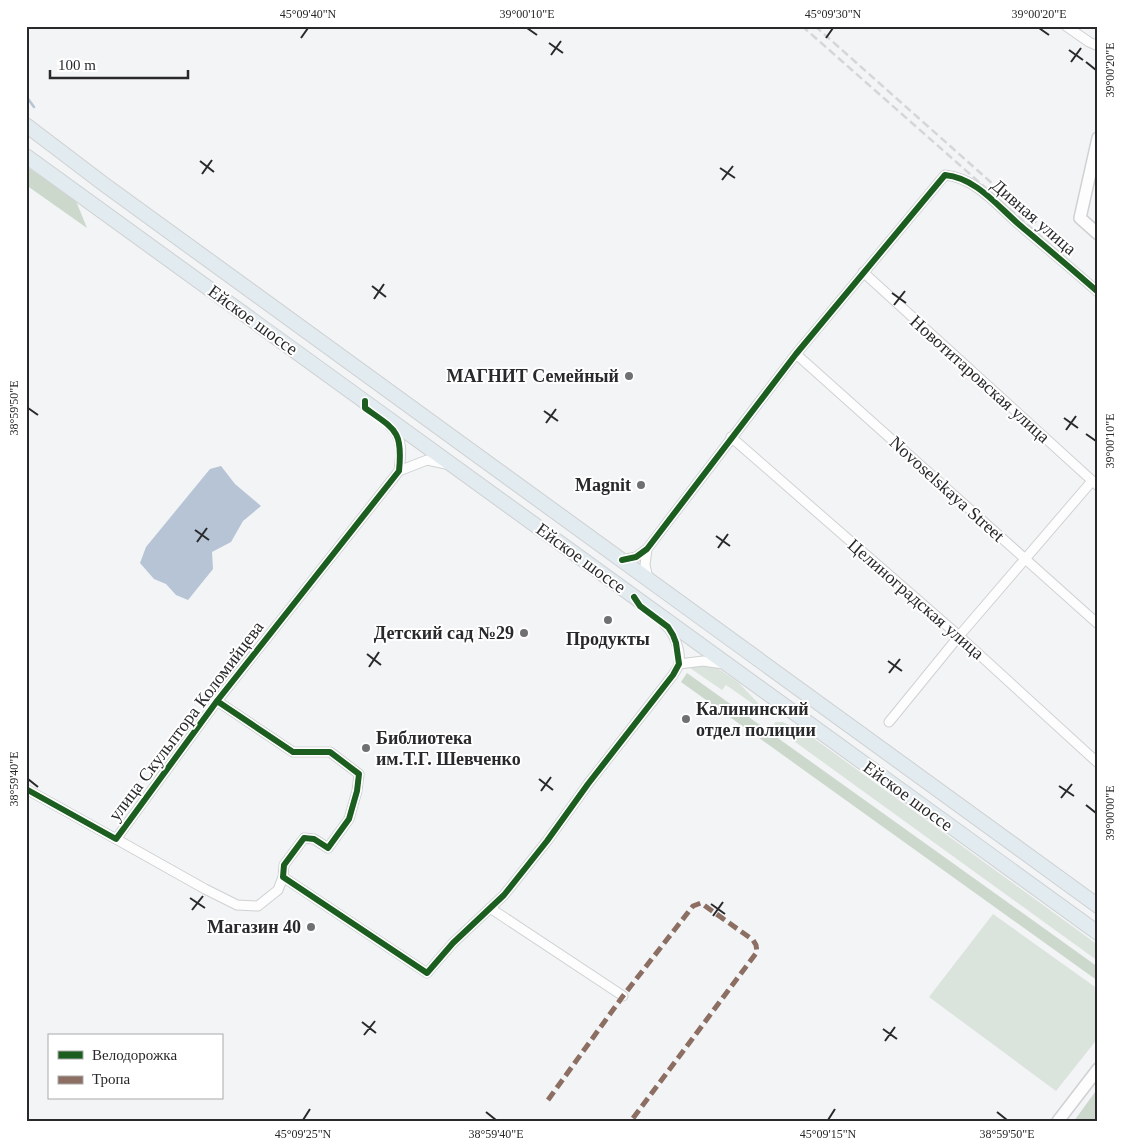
<svg xmlns="http://www.w3.org/2000/svg" width="1124" height="1147" viewBox="0 0 1124 1147" font-family="'Times New Roman',serif">
	<style>
		.green { fill: #dbe4dc }
		.forest { fill: #ccd8cc }
		.water { fill: #b6c4d5 }
		.lines { fill: none; stroke-linecap: round; stroke-linejoin: round }
		.stream { stroke: #b6c4d5; stroke-width: 2.5 }
		.street-casing { stroke: #cfd1d2; stroke-width: 11 }
		.secondary-casing { stroke: #cfd1d2; stroke-width: 14 }
		.primary-casing { stroke: #cfd0d1; stroke-width: 16 }
		.street { stroke: #fdfdfe; stroke-width: 9 }
		.secondary { stroke: #fdfdfe; stroke-width: 11 }
		.primary { stroke: #e2ebf0; stroke-width: 14 }
		.rail { stroke: #d6d6d7; stroke-width: 2.5; stroke-dasharray: 8 4; stroke-linecap: butt }
		.quiet { stroke: #8d6e63; stroke-width: 5; stroke-dasharray: 10 5; stroke-linecap: butt }
		.cycleway-casing { stroke: #fff; stroke-width: 9 }
		.cycleway { stroke: #1b5e20; stroke-width: 6 }
		.ticks { fill: none; stroke: #29292b; stroke-width: 2 }
		.poi-dot { fill: #6f7072; stroke: #fff; stroke-width: 2 }
		.labels { text-anchor: middle; stroke-width: 4; stroke-linejoin: round; paint-order: stroke }
		.street-label { font-size: 18px; fill: #29292b; stroke: #fff }
		.poi-label { font-size: 18px; font-weight: bold; fill: #29292b; stroke: #fff; text-anchor: end }
		.neatline { fill: none; stroke: #29292b; stroke-width: 2 }
		.ticks-label { font-size: 12px; text-anchor: middle; fill: #29292b }
	</style>
	<rect width="100%" height="100%" fill="#f2f4f6"/>
	<!-- green -->
	<path class="green" d="M694,665l22,2 23,16 19,20 -2,3 -30,-21 -4,5 -32,-22z
		M775,722h8l29,15 286,208v16l-325,-235z
		M993,914l105,75v49l-42,53 -127,-94z"/>
	<!-- forest -->
	<path class="forest" d="M26,166l50,35 11,27 -61,-43z
		M687,673l411,294v14l-417,-299z
		M1098,1088v33h-24z"/>
	<!-- water -->
	<path class="water" d="M221,466l14,18 26,22 -18,15 -12,21 -19,10 1,17 -25,31 -12,-5 -10,-11 -12,-5 -14,-16 6,-16 64,-78z"/>
	<g class="lines">
		<!-- stream -->
		<path class="stream" d="M26,96l8,11"/>
		<defs>
			<path id="street" d="M1066,26l23,16 9,4
				M863,272l235,214
				M796,354l302,270
				M731,437l228,199 139,127
				M399,471l28,-11 19,4
				M647,549l-2,16 3,13
				M622,560l14,-3 11,-8 149,-195 149,-179c32,3 54,33 77,52 26,22 51,43 76,65
				M679,664l24,-3 21,3
				M217,701l76,51h37l29,22 -2,17 -8,28 -21,29 -14,-9 -10,-1 -20,27 -1,12 144,96 26,-30 51,-48 43,-54 41,-57 85,-109c2,-4 6,-8 6,-12 2,-12 -5,-31 -14,-38
				M889,722l70,-86 133,-155
				M26,789l90,50 101,-138 182,-230c2,-16 5,-33 -9,-45
				M116,839l89,50 32,16 21,1 20,-16 5,-13
				M490,908l133,88"/>
			<path id="secondary" d="M1098,138l-18,80 18,16
				M1058,1121l40,-52"/>
			<path id="primary" d="M26,125l79,60 993,721
				M26,156l1072,777"/>
		</defs>
		<!-- street casing -->
		<use href="#street" class="street-casing"/>
		<!-- secondary casing -->
		<use href="#secondary" class="secondary-casing"/>
		<!-- primary casing -->
		<use href="#primary" class="primary-casing"/>
		<!-- street -->
		<use href="#street" class="street"/>
		<!-- secondary -->
		<use href="#secondary" class="secondary"/>
		<!-- primary -->
		<use href="#primary" class="primary"/>
		<!-- rail -->
		<path class="rail" d="M802,26l296,261
			M815,26l260,231"/>
		<!-- quiet -->
		<path class="quiet" d="M548,1100l75,-104 70,-90 8,-3 52,37 3,5 1,7 -126,169"/>
		<defs>
			<path id="cycleway" d="M622,560l14,-3 11,-8 149,-195 149,-179c32,3 54,33 77,52 26,22 51,43 76,65
				M217,701l76,51h37l29,22 -2,17 -8,28 -21,29 -14,-9 -10,-1 -20,27 -1,12 144,96 26,-30 51,-48 43,-54 41,-57 85,-109 6,-11 -3,-21 -3,-8 -5,-8 -28,-21 -6,-9
				M26,789l90,50 101,-138 182,-230c4,-40 -3,-41 -34,-63v-7"/>
		</defs>
		<!-- cycleway casing -->
		<use href="#cycleway" class="cycleway-casing"/>
		<!-- cycleway -->
		<use href="#cycleway" class="cycleway"/>
	</g>
	<!-- ticks -->
	<path class="ticks" d="M527,28l10,7M1039,28l10,7M301,38l7,-10M826,38l7,-10M549,43l14,10M1069,50l14,10M551,55l10,-14M1071,62l10,-14M1086,62l10,8M200,161l14,11M720,168l15,10M202,174l10,-14M722,180l11,-14M372,286l14,11M892,293l14,10M374,299l10,-15M894,305l11,-14M28,408l10,7M544,411l14,10M1064,418l14,10M546,423l10,-14M1066,430l10,-14M1086,434l10,7M195,530l14,10M716,536l14,10M197,542l10,-14M718,548l10,-14M367,654l14,11M888,661l14,10M369,667l10,-15M889,673l11,-14M28,779l10,8M539,779l14,11M1059,786l15,10M541,791l10,-14M1061,798l11,-14M1086,805l10,8M190,898l15,10M711,904l14,10M192,910l11,-14M713,916l10,-14M362,1022l14,11M883,1029l14,10M364,1035l11,-14M885,1041l10,-14M486,1112l10,8M997,1112l10,8M303,1120l7,-11M828,1120l7,-11"/>
	<!-- markers -->
	<g class="poi-dot">
		<circle cx="629" cy="376" r="5"/>
		<circle cx="641" cy="485" r="5"/>
		<circle cx="608" cy="620" r="5"/>
		<circle cx="524" cy="633" r="5"/>
		<circle cx="686" cy="719" r="5"/>
		<circle cx="366" cy="748" r="5"/>
		<circle cx="311" cy="927" r="5"/>
	</g>
	<g class="labels">
		<!-- street labels -->
		<g class="street-label">
			<text transform="translate(1034 217) rotate(41)" y="6">Дивная улица</text>
			<text transform="translate(253 320) rotate(36)" y="6">Ейское шоссе</text>
			<text transform="translate(980 379) rotate(42)" y="6">Новотитаровская улица</text>
			<text transform="translate(947 489) rotate(42)" y="6">Novoselskaya Street</text>
			<text transform="translate(581 558) rotate(36)" y="6">Ейское шоссе</text>
			<text transform="translate(916 599) rotate(41)" y="6">Целиноградская улица</text>
			<text transform="translate(186 721) rotate(-53)" y="6">улица Скульптора Коломийцева</text>
			<text transform="translate(908 796) rotate(36)" y="6">Ейское шоссе</text>
		</g>
		<!-- poi labels -->
		<g class="poi-label">
			<text x="619" y="382">МАГНИТ Семейный</text>
			<text x="631" y="491">Magnit</text>
			<text x="514" y="639">Детский сад №29</text>
			<text x="608" y="645" text-anchor="middle">Продукты</text>
			<text x="696" y="715" text-anchor="start">Калининский<tspan x="696" dy="21">отдел полиции</tspan></text>
			<text x="376" y="744" text-anchor="start">Библиотека<tspan x="376" dy="21">им.Т.Г. Шевченко</tspan></text>
			<text x="301" y="933">Магазин 40</text>
		</g>
	</g>
	<!-- border -->
	<rect width="1124" height="1147" fill="none" stroke="#ffffff" stroke-width="55"/>
	<!-- legend -->
	<rect x="48" y="1034" width="175" height="65" fill="#ffffff" stroke="#a9a9aa"/>
	<rect x="58" y="1051" width="25" height="8" fill="#1b5e20" stroke="#a9a9aa"/>
	<text x="92" y="1060" font-size="15" fill="#29292b">Велодорожка</text>
	<rect x="58" y="1076" width="25" height="8" fill="#8d6e63" stroke="#a9a9aa"/>
	<text x="92" y="1084" font-size="15" fill="#29292b">Тропа</text>
	<!-- scale -->
	<path d="M50 70v8h138v-8" fill="none" stroke="#29292b" stroke-width="2.5"/>
	<text x="58" y="70" font-size="15" fill="#29292b" stroke="#ffffff" stroke-width="4" paint-order="stroke">100 m</text>
	<rect x="28" y="28" width="1068" height="1092" class="neatline"/>
	<g class="ticks-label">
		<text x="308" y="18">45°09'40"N</text>
		<text x="527" y="18">39°00'10"E</text>
		<text x="833" y="18">45°09'30"N</text>
		<text x="1039" y="18">39°00'20"E</text>
		<text transform="translate(1110 70) rotate(-90)" y="4">39°00'20"E</text>
		<text transform="translate(14 408) rotate(-90)" y="4">38°59'50"E</text>
		<text transform="translate(1110 441) rotate(-90)" y="4">39°00'10"E</text>
		<text transform="translate(14 779) rotate(-90)" y="4">38°59'40"E</text>
		<text transform="translate(1110 813) rotate(-90)" y="4">39°00'00"E</text>
		<text x="303" y="1138">45°09'25"N</text>
		<text x="496" y="1138">38°59'40"E</text>
		<text x="828" y="1138">45°09'15"N</text>
		<text x="1007" y="1138">38°59'50"E</text>
	</g>
</svg>
